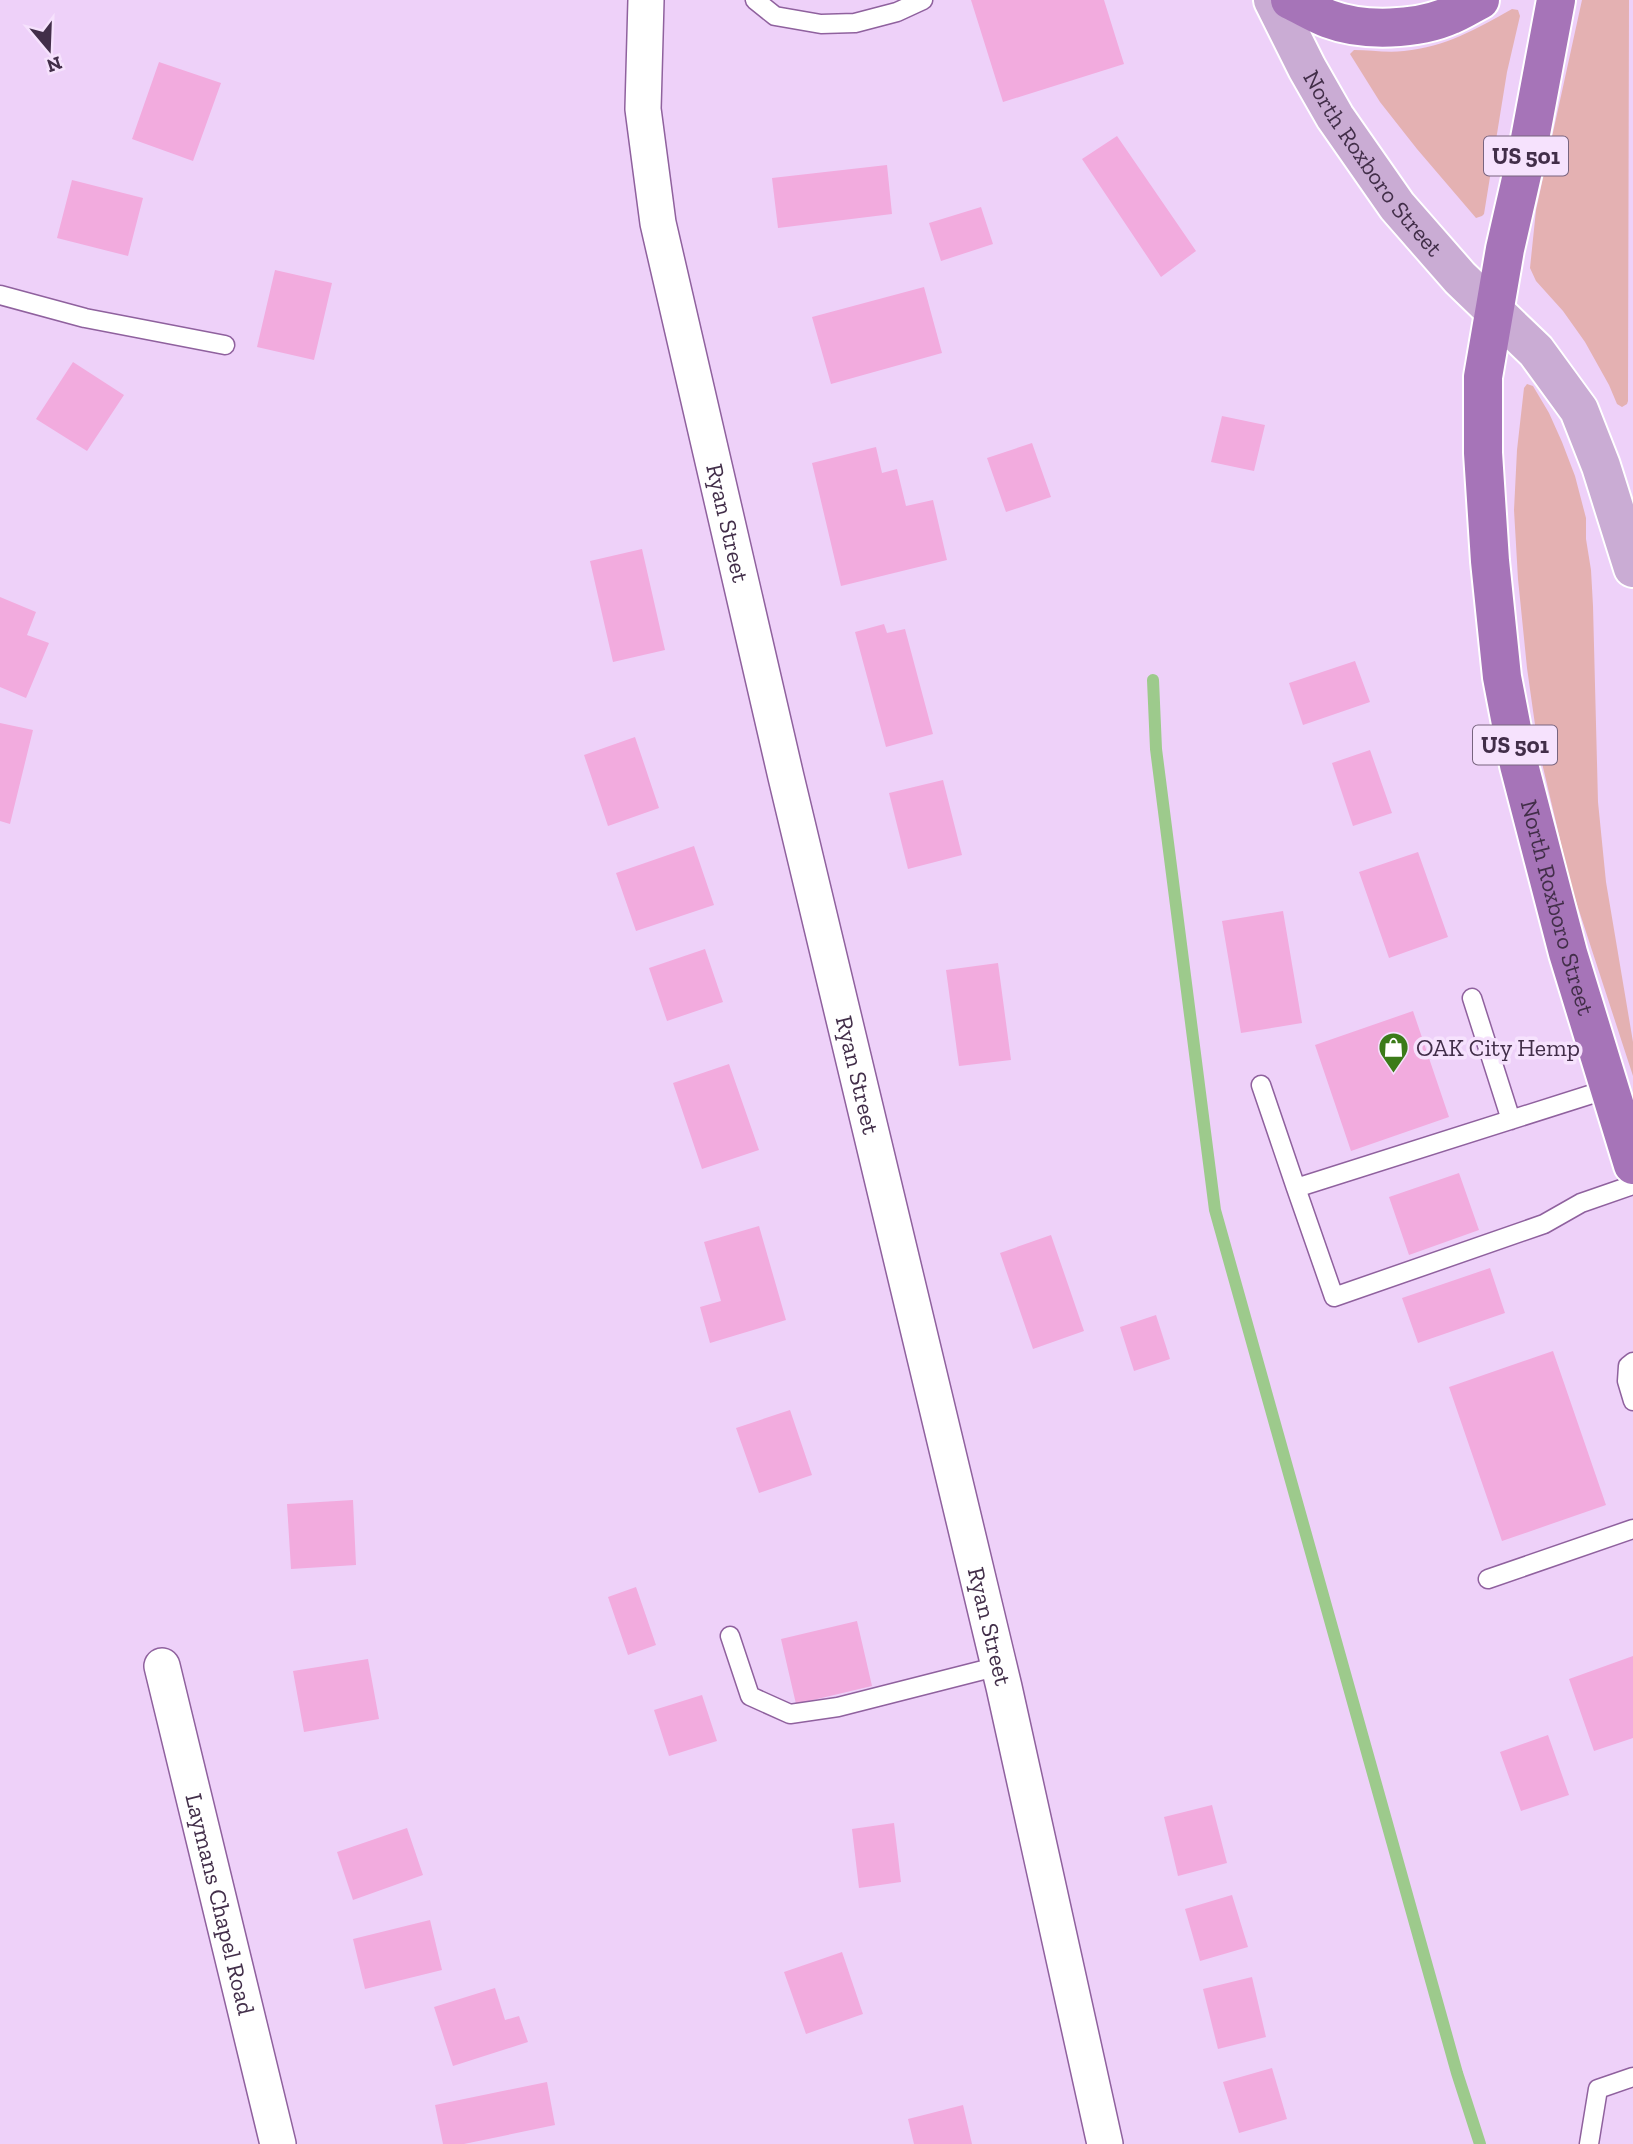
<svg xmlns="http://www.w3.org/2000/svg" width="1633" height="2144" viewBox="0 0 1633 2144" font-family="'Zilla Slab',serif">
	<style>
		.green { fill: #e4b1b2 }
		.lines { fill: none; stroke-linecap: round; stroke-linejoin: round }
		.stream { stroke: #9dca8c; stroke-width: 12 }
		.building { fill: #f2abde }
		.lane-casing { stroke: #8f619e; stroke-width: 21 }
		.street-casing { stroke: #8f619e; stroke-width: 38 }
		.primary-casing { stroke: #fff; stroke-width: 42 }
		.highway-casing { stroke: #fff; stroke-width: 42 }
		.lane { stroke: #fff; stroke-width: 18 }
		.street { stroke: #fff; stroke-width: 35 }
		.primary { stroke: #caacd4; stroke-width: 38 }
		.highway { stroke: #a674b8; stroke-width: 38 }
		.labels { text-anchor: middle; stroke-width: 7; stroke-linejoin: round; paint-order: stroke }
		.shield { fill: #f6e2fd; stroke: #78647f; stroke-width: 2 }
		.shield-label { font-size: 23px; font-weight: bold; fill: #422e49 }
		.street-label { font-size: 24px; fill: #422e49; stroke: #f6e2fd }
		.poi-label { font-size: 24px; fill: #422e49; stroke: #f6e2fd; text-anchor: start }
	</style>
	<rect width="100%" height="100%" fill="#eed1f9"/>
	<!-- green -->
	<path class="green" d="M1582,0h47l-1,401 -1,3 -5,3 -5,-3 -8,-19 -24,-43 -22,-31 -27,-30 -6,-13 6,-58z
		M1512,9l6,1 2,6 -13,56 -23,142 -2,2 -6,2 -59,-69 -37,-47 -30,-48 4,-4c16,0 33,3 50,1 42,-4 72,-22 108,-42z
		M1527,384l6,2 16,27 13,29 13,34 11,42v21l5,31 2,36 5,196 8,80 27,160v34l-62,-190 -33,-140 -11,-78 -9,-89 -4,-69 3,-60 7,-62z"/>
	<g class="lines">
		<!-- stream -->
		<path class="stream" d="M1153,680l3,69 59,461 242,863 23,71"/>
	</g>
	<!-- building -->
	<path class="building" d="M971,0h133l20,64 -121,38z
		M159,62l62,21 -28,78 -61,-22z
		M1117,136l79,115 -35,26 -79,-118z
		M887,165l5,49 -114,14 -6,-50z
		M72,180l71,18 -15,58 -71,-18z
		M981,207l12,37 -52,17 -12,-38z
		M275,270l57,13 -18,77 -57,-13z
		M924,287l18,66 -111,31 -19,-67z
		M73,362l51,33 -37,56 -51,-32z
		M1222,416l43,9 -11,46 -43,-9z
		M1032,443l19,54 -45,15 -19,-54z
		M876,447l6,26 15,-4 9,37 27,-6 14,60 -106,26 -29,-123z
		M642,549l23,101 -52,12 -23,-101z
		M0,597l36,15 -9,23 22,8 -23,55 -26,-11z
		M884,624l3,9 18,-4 28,105 -47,13 -31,-115z
		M1355,661l15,41 -67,23 -14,-42z
		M0,723l33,7 -23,94 -10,-3z
		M635,737l24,71 -51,18 -24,-71z
		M1370,750l22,63 -39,13 -21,-63z
		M943,780l19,75 -54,14 -19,-76z
		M694,846l20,59 -78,26 -20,-58z
		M1418,852l30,85 -59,21 -30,-86z
		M1283,911l19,112 -61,10 -19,-112z
		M705,949l18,53 -56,19 -18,-53z
		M998,963l13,97 -52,6 -13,-96z
		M1413,1011l36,106 -98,34 -36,-106z
		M729,1064l30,86 -57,19 -29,-86z
		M1459,1173l20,57 -70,25 -20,-58z
		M759,1226l27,94 -76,23 -10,-36 21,-6 -17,-59z
		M1051,1235l33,96 -51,18 -33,-96z
		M1490,1268l15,45 -87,30 -16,-45z
		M1156,1315l14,44 -36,12 -14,-44z
		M1553,1351l53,154 -104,36 -53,-154z
		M790,1410l22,65 -53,18 -23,-65z
		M353,1500l3,65 -65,4 -4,-65z
		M636,1587l20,58 -28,10 -20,-58z
		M857,1621l15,65 -76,18 -15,-65z
		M1633,1656v82l-39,13 -25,-72z
		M368,1659l11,60 -75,13 -11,-61z
		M702,1695l15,46 -48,15 -15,-46z
		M1548,1735l21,60 -48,16 -21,-59z
		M1212,1805l15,58 -49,13 -14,-59z
		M894,1823l7,59 -42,6 -7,-59z
		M407,1828l16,47 -70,25 -16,-48z
		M1232,1895l16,52 -48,14 -15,-52z
		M430,1920l12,50 -77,19 -12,-50z
		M842,1952l21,62 -57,20 -22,-62z
		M1252,1977l14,60 -48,12 -15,-60z
		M495,1988l10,32 14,-4 9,26 -75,24 -19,-59z
		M1272,2068l15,51 -48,14 -16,-51z
		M547,2082l8,43 -91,19h-21l-8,-39z
		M963,2105l9,39h-58l-6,-25z"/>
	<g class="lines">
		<defs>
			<path id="lane" d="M755,0l20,16 46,8 34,-1 42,-11 26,-12
				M0,295l85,23 140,27
				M1472,998l39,122
				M1261,1085l35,103 312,-99
				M1296,1188l38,109 210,-73 37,-21 52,-18
				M1633,1362l-5,4 -1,15 6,20
				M1488,1579l145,-50
				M730,1636l20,60 40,18 48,-7 161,-41
				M1589,2144l9,-55 35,-12"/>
			<g id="street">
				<path id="s1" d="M646,0l-3,109 15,114 128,554 218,910 101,457"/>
				<path id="s2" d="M162,1666l116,478"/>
			</g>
			<g id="primary">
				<path id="s3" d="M1273,0l34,68 28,49 62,89 63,72 76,73 43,59 22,56 32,102"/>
			</g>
			<g id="highway">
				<path d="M1290,0c13,6 26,14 39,19 34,13 89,11 122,-4 10,-4 19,-10 29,-15"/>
				<path id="s4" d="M1556,0l-27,144 -24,105 -22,128v76l7,108 12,116 17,88 49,188 65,212"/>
			</g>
		</defs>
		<!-- lane casing -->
		<use href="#lane" class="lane-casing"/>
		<!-- street casing -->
		<use href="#street" class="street-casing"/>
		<!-- primary casing -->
		<use href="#primary" class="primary-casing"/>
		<!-- highway casing -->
		<use href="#highway" class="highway-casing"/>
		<!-- lane -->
		<use href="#lane" class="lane"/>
		<!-- street -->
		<use href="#street" class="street"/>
		<!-- primary -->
		<use href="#primary" class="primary"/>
		<!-- highway -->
		<use href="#highway" class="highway"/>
	</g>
	<!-- icons -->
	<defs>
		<symbol id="shop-pin" viewBox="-11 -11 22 30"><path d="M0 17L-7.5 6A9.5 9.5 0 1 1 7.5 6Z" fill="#3b7b19" stroke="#f6e2fd"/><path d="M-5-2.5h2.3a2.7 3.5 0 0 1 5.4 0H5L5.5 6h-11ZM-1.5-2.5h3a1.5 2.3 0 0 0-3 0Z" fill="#fff"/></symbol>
	</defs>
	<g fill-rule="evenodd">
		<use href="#shop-pin" x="1376" y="1030" width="35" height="47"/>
	</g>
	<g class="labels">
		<!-- shield labels -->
		<g class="shield">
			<rect x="1484" y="136.5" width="84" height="39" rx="5"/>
			<rect x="1473" y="725.5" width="84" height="39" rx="5"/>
		</g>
		<g class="shield-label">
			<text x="1526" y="164">US 501</text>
			<text x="1515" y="753">US 501</text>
		</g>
		<!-- street labels -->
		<g class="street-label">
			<text dy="8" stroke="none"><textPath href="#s3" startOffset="192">North Roxboro Street</textPath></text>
			<text dy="8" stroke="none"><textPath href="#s1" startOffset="532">Ryan Street</textPath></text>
			<text dy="8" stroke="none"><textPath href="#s4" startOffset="922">North Roxboro Street</textPath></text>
			<text dy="8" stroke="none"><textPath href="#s1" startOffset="1099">Ryan Street</textPath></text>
			<text dy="8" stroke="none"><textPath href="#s1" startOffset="1666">Ryan Street</textPath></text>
			<text dy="8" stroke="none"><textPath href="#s2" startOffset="245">Laymans Chapel Road</textPath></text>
		</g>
		<!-- poi labels -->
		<g class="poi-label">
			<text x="1416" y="1056">OAK City Hemp</text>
		</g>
	</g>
	<!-- north arrow -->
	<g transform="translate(49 49) rotate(161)" stroke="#f6e2fd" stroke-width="5" paint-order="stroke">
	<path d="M0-5L12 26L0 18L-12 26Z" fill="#422e49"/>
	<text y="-10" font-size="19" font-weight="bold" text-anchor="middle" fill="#422e49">N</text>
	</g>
</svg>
